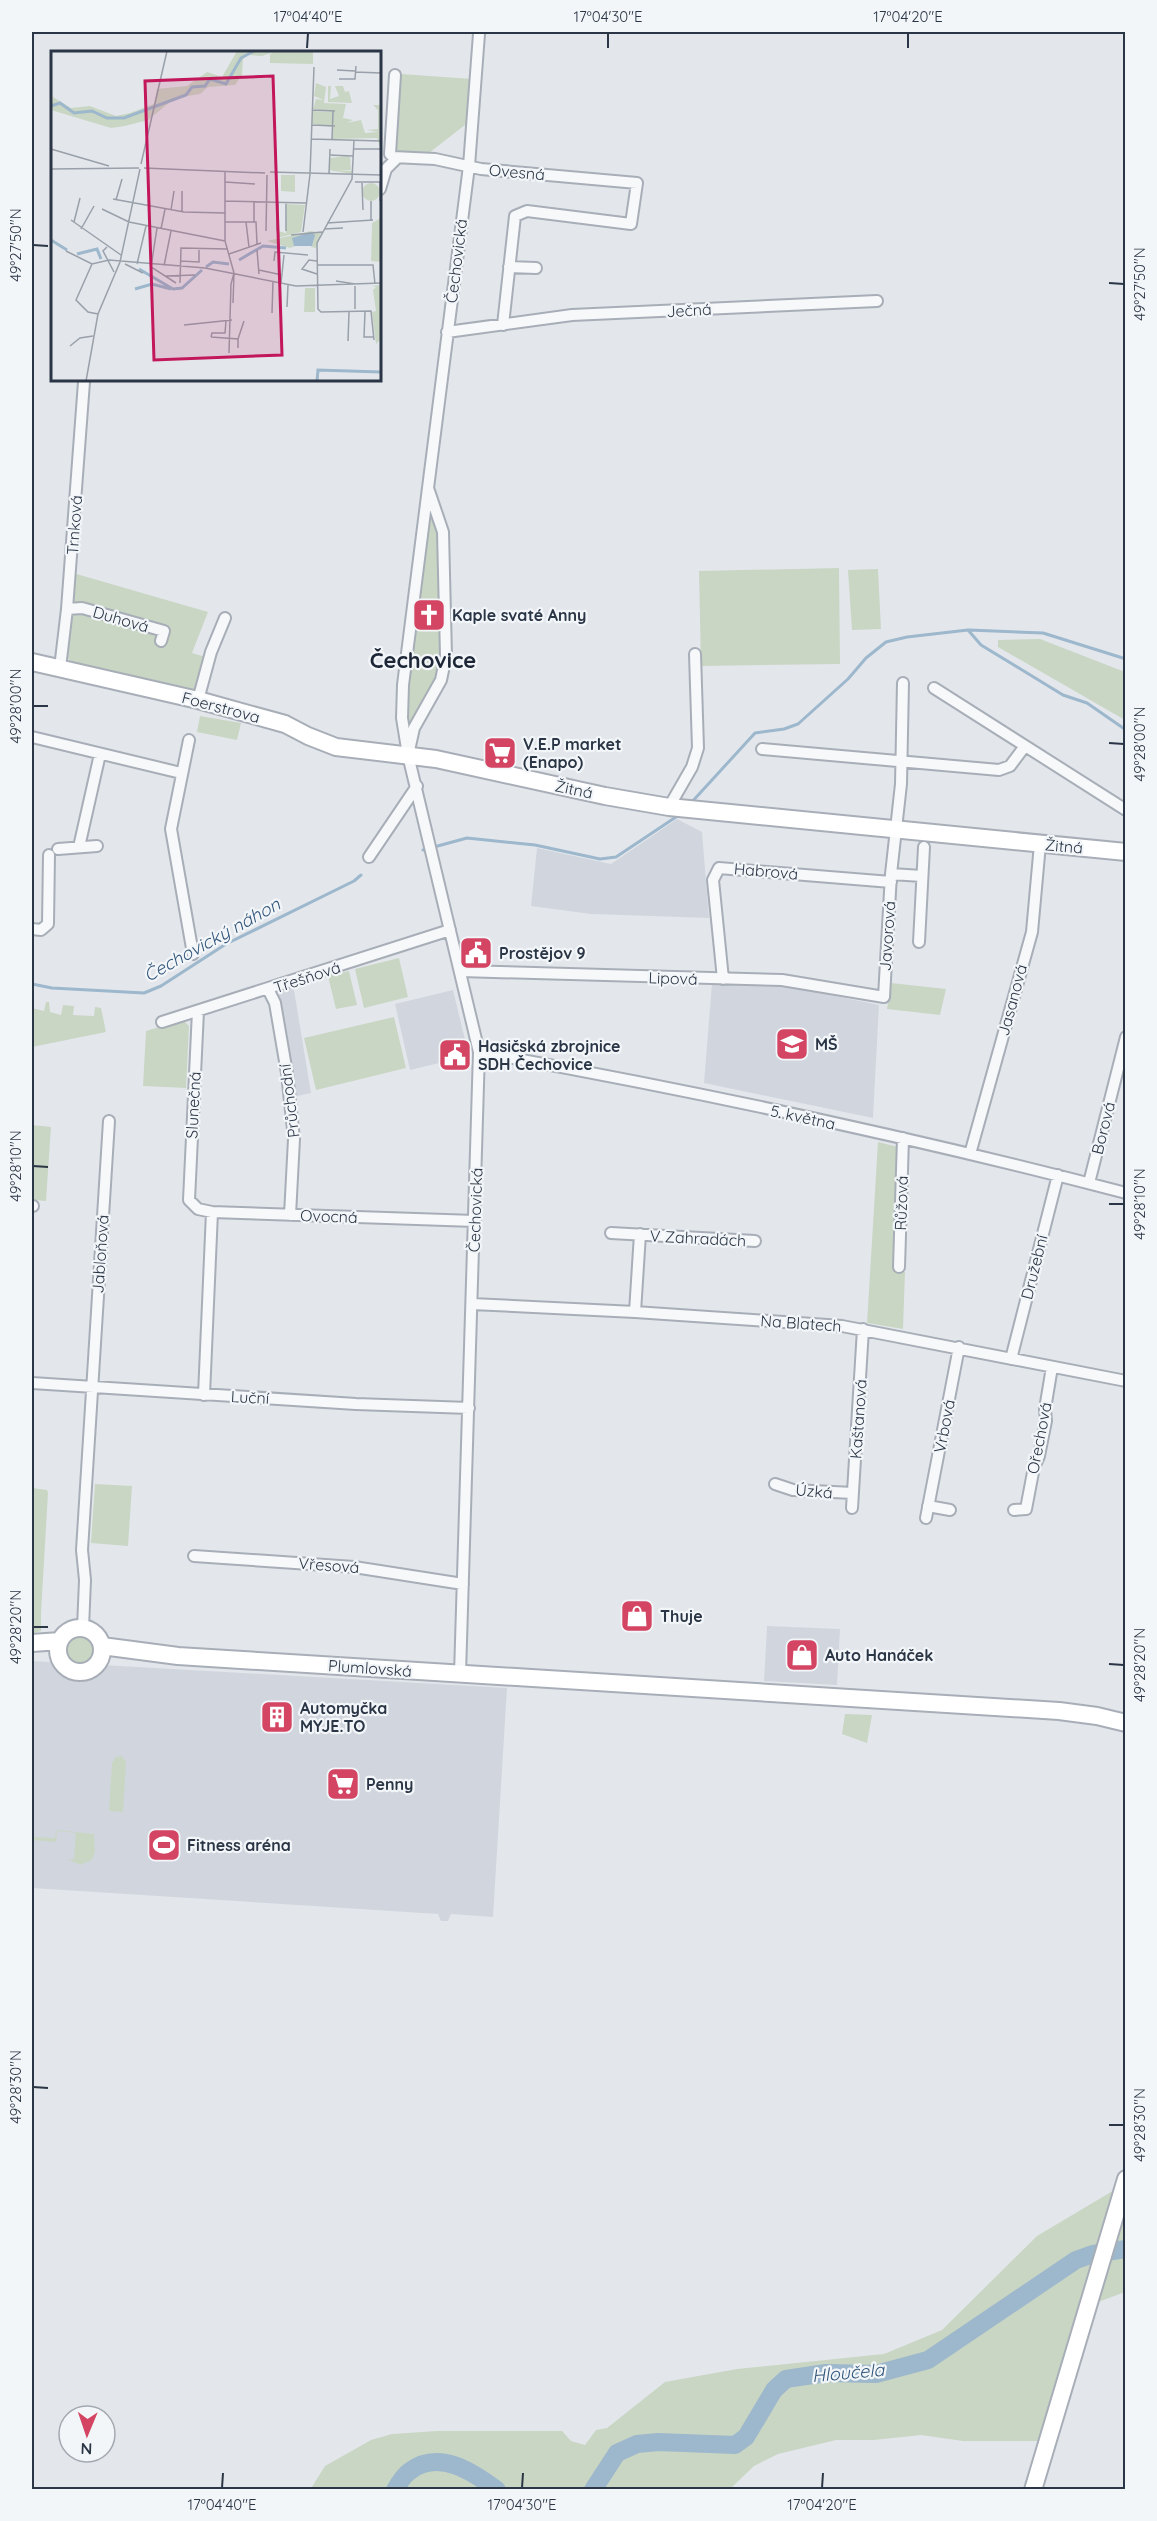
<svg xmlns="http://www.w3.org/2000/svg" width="1157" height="2521" viewBox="0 0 1157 2521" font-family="Quicksand,sans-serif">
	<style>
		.built { fill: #d1d6de }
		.green { fill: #c9d6c4 }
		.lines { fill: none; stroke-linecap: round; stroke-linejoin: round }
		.stream { stroke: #9db7cc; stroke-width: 3 }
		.river { stroke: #9db7cc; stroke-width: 18 }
		.street-casing { stroke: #a8aeb7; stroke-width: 14 }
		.secondary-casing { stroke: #a8aeb7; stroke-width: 20 }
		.street { stroke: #f6f8fa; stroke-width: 10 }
		.secondary { stroke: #fff; stroke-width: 16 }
		.ticks { fill: none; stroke: #2a3545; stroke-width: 2 }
		.labels { text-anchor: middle; stroke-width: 4.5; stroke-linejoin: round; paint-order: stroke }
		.street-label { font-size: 16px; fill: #2a3545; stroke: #f3f6f9 }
		.poi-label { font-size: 16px; font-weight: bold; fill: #2a3545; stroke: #f3f6f9; text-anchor: start }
		.water-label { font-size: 18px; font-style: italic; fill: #32567a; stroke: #f3f6f9 }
		.district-label { font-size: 22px; font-weight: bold; fill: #1c2636; stroke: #f3f6f9 }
		.inset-river { fill: none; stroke: #9db7cc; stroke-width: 3 }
		.inset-road { fill: none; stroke: #99a0a9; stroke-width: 1.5 }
		.view { fill: #c2185b; fill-opacity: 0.15; stroke: #c2185b; stroke-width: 3 }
		.inset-edge { fill: none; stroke: #2a3545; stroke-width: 3 }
		.neatline { fill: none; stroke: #2a3545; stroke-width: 2 }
		.ticks-label { font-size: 15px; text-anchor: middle; fill: #2a3545 }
	</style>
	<rect width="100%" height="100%" fill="#e3e7ec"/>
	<!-- built -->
	<path class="built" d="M677,819l25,13 7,86 -118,-4 -60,-8 6,-58 74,16z
		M712,983l75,3 92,19 -6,113 -169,-35z
		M293,984l18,109 -18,4 -16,-106z
		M453,990l16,66 -59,14 -15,-66z
		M767,1626l73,3 -3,56 -73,-4z
		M32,1661l475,27 -14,229 -42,-3 -3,7h-7l-3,-7 -406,-26z"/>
	<!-- green -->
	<path class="green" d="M401,74l71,5 -2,42 -41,32 -33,-2z
		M428,488l15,44 1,136 -36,62 -6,-12z
		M839,568l1,96 -139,2 -2,-95z
		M878,569l3,60 -29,1 -4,-60z
		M73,573l135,39 -16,41 14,4 -10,33 -126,-29 -2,-3 3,-44 4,-5 82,24 -2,10 9,3 6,-17 -100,-28z
		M1040,639l85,33v48l-127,-73v-7z
		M200,716l41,7 -4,17 -40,-8z
		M399,958l9,39 -44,11 -9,-39z
		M349,971l8,34 -21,4 -8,-33z
		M891,983l55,6 -6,26 -53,-6z
		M46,1002h3l1,10 11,3 2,-10 11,1 -1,9 21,1 1,-9 6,1 5,24 -74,15v-39l12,3z
		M394,1017l12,51 -90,22 -12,-52z
		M183,1020l6,6 -3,62 -43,-2 3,-55z
		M32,1125l19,2 -5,74 -14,-1z
		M878,1142l20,5 -5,124 12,1 -2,57 -36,-6z
		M95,1484l37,2 -4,60 -37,-3z
		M32,1488l15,2 1,3 -7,120v18l-9,3z
		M64 1651a16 16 0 1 1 32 0a16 16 0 1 1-32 0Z
		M845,1714l27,1 -5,28 -25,-9z
		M122,1756l4,6 -3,50 -14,-1 3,-48 4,-6z
		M56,1830l38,4 1,18 -3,8 -12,5 -12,-6h6l2,-26 -19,-2 -1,11 -24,-2v-3l23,1z
		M1125,2188v104l-43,16 -37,133h-82l-42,-6 -47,5h-38l-58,14 -24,12 -24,23 -420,1 15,-24 46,-26 21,-6 45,-3h125l9,10 14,4 11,-15 11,-2 58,-46 72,-13 147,-15 58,-24 95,-94 74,-44z"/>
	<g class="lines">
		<!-- stream -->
		<path class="stream" d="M969,630l74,3 83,26
			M690,804l65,-71 29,-4 14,-5 50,-45 18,-21 20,-16 21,-5 61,-7 13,15 82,50 24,8 39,27
			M423,850l44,-12 68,7 65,14 16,-2 63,-42
			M32,984l20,4 92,5 17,-7 65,-42 128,-63 7,-6"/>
		<!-- river -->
		<path class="river" d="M395,2490c4,-7 9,-15 15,-19 29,-22 63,1 87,19
			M593,2490l24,-37 20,-9 21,-2 77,3 11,-8 28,-47 12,-11 40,-6 50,1 52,-14 148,-100 17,-6 33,-5"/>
		<defs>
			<path id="street" d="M395,75l-5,79 3,3 42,2 46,10 156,14 -6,41 -104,-13 -12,5 -12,109
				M380,189l6,-20 11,-11
				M509,267l27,1
				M447,332l125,-17 305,-14
				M428,488l-25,197 -1,33 6,37 6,-27 27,-48 5,-24 -3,-124 -15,-44 41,-322 10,-132
				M67,609l15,-1 82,23 -3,10
				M60,668l7,-59 17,-227
				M934,688l192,122
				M198,700l13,-48 14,-34
				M32,737l149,36
				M189,740l-18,89 22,125
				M762,749l237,21 11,-4 15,-20
				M408,755l71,297 -19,622
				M669,807l23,-40 6,-19 -3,-94
				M79,847l21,-93
				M58,849l39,-3
				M369,857l48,-71
				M891,874l31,2
				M32,929l9,1 7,-6 1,-69
				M919,942l5,-95
				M461,971l321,9 102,17 7,-123 10,-90 2,-101
				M723,979l-10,-99 6,-12 172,14
				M268,989l7,14 12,70 7,66 -4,76
				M198,1011l-9,189 9,9 14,3 263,9
				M162,1022l288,-92
				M479,1052c217,39 433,85 647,141
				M970,1154l62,-222 8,-88
				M1089,1183l37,-146
				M32,1206h1
				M611,1233l144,8
				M899,1267l4,-129
				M472,1304l163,8 207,14 284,55
				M635,1312l5,-78
				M1011,1359l47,-184
				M32,1383l324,21 113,4
				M204,1395l8,-183
				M775,1484l18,6 60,3
				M928,1506l22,4
				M852,1508l11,-179
				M1014,1510l12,-1 8,-42 5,-11 7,-35 -1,-12 7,-42
				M926,1518l33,-171
				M194,1556l160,11 109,17
				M83,1628l2,-48 -3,-30 27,-429"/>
			<path id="secondary" d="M32,662l166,38 87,24 23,12 28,11 100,12 169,37 64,11 457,45
				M58 1650a22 22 0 1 1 44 0a22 22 0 1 1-44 0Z
				M32,1643l28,-2
				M102,1646l76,10 881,55 38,5 29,7
				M1033,2490l93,-311"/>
		</defs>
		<!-- street casing -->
		<use href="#street" class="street-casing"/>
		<!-- secondary casing -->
		<use href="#secondary" class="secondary-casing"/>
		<!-- street -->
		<use href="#street" class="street"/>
		<!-- secondary -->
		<use href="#secondary" class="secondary"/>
	</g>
	<!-- ticks -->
	<path class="ticks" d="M307,48l1,-15M608,48v-15M908,48v-15M33,245l15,1M1109,283l15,1M33,706h15M1109,743l15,1M33,1166l15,1M1109,1204h15M33,1627h15M1109,1664l15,1M33,2087l15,1M1109,2125h15M222,2488l1,-15M522,2488l1,-15M822,2488l1,-15"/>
	<!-- icons -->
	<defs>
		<symbol id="church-square" viewBox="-11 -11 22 22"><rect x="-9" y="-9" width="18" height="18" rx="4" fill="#d34562" stroke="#f3f6f9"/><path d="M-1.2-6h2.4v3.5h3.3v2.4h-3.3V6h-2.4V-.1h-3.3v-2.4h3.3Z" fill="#fff"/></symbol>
		<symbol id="supermarket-square" viewBox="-11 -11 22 22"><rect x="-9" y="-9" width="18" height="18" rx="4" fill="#d34562" stroke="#f3f6f9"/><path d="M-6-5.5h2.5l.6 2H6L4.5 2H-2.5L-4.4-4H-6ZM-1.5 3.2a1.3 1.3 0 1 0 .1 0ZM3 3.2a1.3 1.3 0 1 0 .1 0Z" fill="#fff"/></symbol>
		<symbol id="civic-square" viewBox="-11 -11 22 22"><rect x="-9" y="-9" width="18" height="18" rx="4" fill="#d34562" stroke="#f3f6f9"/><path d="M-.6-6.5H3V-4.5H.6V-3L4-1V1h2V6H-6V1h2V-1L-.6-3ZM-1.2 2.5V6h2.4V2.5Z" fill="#fff"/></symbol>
		<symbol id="school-square" viewBox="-11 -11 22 22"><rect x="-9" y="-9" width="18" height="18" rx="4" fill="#d34562" stroke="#f3f6f9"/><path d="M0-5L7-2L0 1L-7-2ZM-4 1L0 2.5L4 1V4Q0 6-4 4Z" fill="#fff"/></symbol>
		<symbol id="shop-square" viewBox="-11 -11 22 22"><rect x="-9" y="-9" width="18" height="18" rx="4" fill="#d34562" stroke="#f3f6f9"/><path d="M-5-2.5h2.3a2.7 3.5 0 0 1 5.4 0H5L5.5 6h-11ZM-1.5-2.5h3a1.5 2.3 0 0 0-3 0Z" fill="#fff"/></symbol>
		<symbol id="building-square" viewBox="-11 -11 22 22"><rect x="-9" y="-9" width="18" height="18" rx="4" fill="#d34562" stroke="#f3f6f9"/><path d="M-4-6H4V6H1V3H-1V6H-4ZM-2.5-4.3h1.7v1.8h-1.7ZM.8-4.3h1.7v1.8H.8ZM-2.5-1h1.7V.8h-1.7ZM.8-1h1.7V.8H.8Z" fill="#fff"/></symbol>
		<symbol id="stadium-square" viewBox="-11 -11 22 22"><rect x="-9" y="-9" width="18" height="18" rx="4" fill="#d34562" stroke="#f3f6f9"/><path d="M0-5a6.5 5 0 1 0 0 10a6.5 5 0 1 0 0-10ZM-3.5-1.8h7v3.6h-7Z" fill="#fff"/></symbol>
	</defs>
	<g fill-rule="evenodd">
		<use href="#church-square" x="410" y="596" width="38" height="38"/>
		<use href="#supermarket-square" x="481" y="734" width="38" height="38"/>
		<use href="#civic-square" x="457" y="934" width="38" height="38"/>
		<use href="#school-square" x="773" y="1025" width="38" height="38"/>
		<use href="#civic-square" x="436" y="1036" width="38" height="38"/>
		<use href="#shop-square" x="618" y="1597" width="38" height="38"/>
		<use href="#shop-square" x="783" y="1636" width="38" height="38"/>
		<use href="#building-square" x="258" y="1698" width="38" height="38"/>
		<use href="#supermarket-square" x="324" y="1765" width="38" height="38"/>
		<use href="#stadium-square" x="145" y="1826" width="38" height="38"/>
	</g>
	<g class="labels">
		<!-- street labels -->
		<g class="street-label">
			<text transform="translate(517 172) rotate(5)" y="6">Ovesná</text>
			<text transform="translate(456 261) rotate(-83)" y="6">Čechovická</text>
			<text transform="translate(689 310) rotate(-3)" y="6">Ječná</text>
			<text transform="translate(74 525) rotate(-86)" y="6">Trnková</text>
			<text transform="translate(121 619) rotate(16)" y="6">Duhová</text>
			<text transform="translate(221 707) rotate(15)" y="6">Foerstrova</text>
			<text transform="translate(574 789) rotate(12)" y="6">Žitná</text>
			<text transform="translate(1064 846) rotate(5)" y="6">Žitná</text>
			<text transform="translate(766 871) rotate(5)" y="6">Habrová</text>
			<text transform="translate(887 936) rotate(-86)" y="6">Javorová</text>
			<text transform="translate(307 977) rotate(-18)" y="6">Třešňová</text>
			<text transform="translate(673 978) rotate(2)" y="6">Lipová</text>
			<text transform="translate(1012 1000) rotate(-75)" y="6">Jasanová</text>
			<text transform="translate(289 1101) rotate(-97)" y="6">Průchodní</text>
			<text transform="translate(193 1105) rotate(-87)" y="6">Slunečná</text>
			<text transform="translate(803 1117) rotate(12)" y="6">5. května</text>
			<text transform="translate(1103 1128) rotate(-76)" y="6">Borová</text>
			<text transform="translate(901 1203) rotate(-88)" y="6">Růžová</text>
			<text transform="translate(475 1210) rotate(-88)" y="6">Čechovická</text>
			<text transform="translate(329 1216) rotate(2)" y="6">Ovocná</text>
			<text transform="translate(698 1238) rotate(3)" y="6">V Zahradách</text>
			<text transform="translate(100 1254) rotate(-86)" y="6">Jabloňová</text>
			<text transform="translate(1034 1267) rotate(-76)" y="6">Družební</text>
			<text transform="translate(801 1323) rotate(4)" y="6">Na Blatech</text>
			<text transform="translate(250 1397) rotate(3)" y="6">Luční</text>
			<text transform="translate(858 1419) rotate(-86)" y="6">Kaštanová</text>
			<text transform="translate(944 1426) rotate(-79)" y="6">Vrbová</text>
			<text transform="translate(1039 1438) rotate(-79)" y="6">Ořechová</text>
			<text transform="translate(814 1491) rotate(5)" y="6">Úzká</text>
			<text transform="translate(329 1565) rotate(4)" y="6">Vřesová</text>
			<text transform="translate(370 1668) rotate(4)" y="6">Plumlovská</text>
		</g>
		<!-- poi labels -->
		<g class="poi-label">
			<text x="452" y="621">Kaple svaté Anny</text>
			<text x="523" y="750">V.E.P market<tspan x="523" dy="18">(Enapo)</tspan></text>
			<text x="499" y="959">Prostějov 9</text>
			<text x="815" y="1050">MŠ</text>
			<text x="478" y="1052">Hasičská zbrojnice<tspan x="478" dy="18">SDH Čechovice</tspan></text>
			<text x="660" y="1622">Thuje</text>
			<text x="825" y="1661">Auto Hanáček</text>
			<text x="300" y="1714">Automyčka<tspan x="300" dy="18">MYJE.TO</tspan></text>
			<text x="366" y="1790">Penny</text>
			<text x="187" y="1851">Fitness aréna</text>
		</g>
		<!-- water labels -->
		<g class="water-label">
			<text transform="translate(212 940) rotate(-29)" y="6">Čechovický náhon</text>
			<text transform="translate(848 2373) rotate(-5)" y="6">Hloučela</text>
		</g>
		<!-- district labels -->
		<g class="district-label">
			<text x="423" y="668">Čechovice</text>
		</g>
	</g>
	<!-- overview -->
	<g transform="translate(51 51)">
		<rect width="330" height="330" fill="#e3e7ec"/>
		<path d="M186,0h76v13l-43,-1v-9l4,-2 -12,4 -14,-1 -5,4 -1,16 -7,10 -27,2 -8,7 -25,4 -27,22 -23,6 -14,2 -60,-18 2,-13 18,11 19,-2 26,10 14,-3 24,-9 3,-15 30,-3 20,-14 15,5zM265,32l10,4 -2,16 22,1 -3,14 10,2 -6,3 14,-3 4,13 13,-1 -11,-2 11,-1v-19l-5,-5h8v44l-4,-11 -44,1v-12l-21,-3 1,-13 20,1 -20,-3 3,-10 8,1 -10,-4zM277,35h3l-1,13 9,-3 -4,-10h8l2,6 4,-1 3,12 -24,-1zM295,105l4,1 1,13h-14l15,1v3l-23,-4 1,-12zM230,124h14v17l-14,-1zM311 141a9 9 0 1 1 18 0a9 9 0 1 1-18 0ZM236,153l18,1 -4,27 -24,6v-7l9,2zM330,167v44l-10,-1 1,-38zM260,180l10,2 -5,15 -5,-1 3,-8 -24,9 -23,-7zM329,234l1,54 -5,5 -4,-32 4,-1 -3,-21 3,-3 -4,-1zM254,237h10v24h-11z" fill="#c9d6c4"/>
		<path d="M260,181l4,3 -3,11h-18l-2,-8z" fill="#9db7cc"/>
		<path class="inset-river" d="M0,55l9,-3 14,10 18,-2 15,7h17l62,-23 6,-8 13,-1 5,-7 16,5 15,-26 13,-7M0,189l16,10M26,203l20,-5 4,10M188,209l24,-14 23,2M155,216l7,-5 16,2M88,218l34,20 9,-1 20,-18M84,238l17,-5 19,5M266,330l1,-11 63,2"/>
		<path class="inset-road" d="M286,19l18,1M304,21l26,1M288,28h16l1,-13M261,59l23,1M261,74l23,1M260,88l70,2M281,89l1,-29M303,89l-2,39 -35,64 1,66 3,3 50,-1 3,29M0,98l58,17M303,98h27M278,104l24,1M90,113l26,-113M93,117l121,5M0,118l88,-1M174,121v69l9,32M219,121l111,3M278,123l1,-25M174,131l30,2M304,131h26M329,131v19M311,132l1,27M62,148l71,13 41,1M65,149l6,-21M174,150l81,2M320,150v19M51,158l27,13 96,19M120,159l3,-19M131,160v-20M20,169l50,35M23,171l6,-24M174,171h31l1,22M195,171l3,25M203,171v-20M276,172l46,-3M106,177l-6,39 25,16M30,178l13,-23M110,178l4,-20M273,178l19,-1M215,180l1,-56M226,180l1,-29M235,180v-28M252,181l7,-58 4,-107M240,184l31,-3M56,196l-4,4 11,21M206,199l2,24M15,200l26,13 17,-4 96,8 91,18 85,-3M178,203l32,-11M129,210l19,1v-12M223,210l1,-9 33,3M41,213l-16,36 12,12 10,2M74,213l18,9M86,213l9,-38M266,214h56l2,19M113,215l7,-35M208,219l23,5M266,223l-15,-5 7,-9 8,1M115,225l29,-1M285,230l19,3M129,232l1,-35 47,1M230,232l3,-28M304,235v23M236,256l1,-22M314,261l-1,25h10M221,262l1,-32M133,274l48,-5M160,286l27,2v9M160,286l1,-4h13l1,-12M187,288l6,-18M297,290l1,-29M19,295l10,-8 13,-2M178,302l2,-69 3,-11 -1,30M35,330l12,-67 22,-52 20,-93"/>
		<path class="view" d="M222,25l9,279 -128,5 -9,-279z"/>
		<rect width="330" height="330" class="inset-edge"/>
	</g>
	<!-- border -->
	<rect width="1157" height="2521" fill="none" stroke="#f3f6f9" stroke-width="66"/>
	<!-- north arrow -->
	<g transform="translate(87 2434) rotate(182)"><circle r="28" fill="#f3f6f9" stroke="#a3a9b1" stroke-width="1.5"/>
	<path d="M0-4.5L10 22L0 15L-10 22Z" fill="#d34562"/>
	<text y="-9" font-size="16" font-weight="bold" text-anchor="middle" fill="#2a3545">N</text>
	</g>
	<rect x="33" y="33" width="1091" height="2455" class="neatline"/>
	<g class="ticks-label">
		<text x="308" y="22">17°04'40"E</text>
		<text x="608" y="22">17°04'30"E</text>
		<text x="908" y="22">17°04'20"E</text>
		<text transform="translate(16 245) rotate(-90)" y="5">49°27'50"N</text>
		<text transform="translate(1140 284) rotate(-90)" y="5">49°27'50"N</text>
		<text transform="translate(16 706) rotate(-90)" y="5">49°28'00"N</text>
		<text transform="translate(1140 744) rotate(-90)" y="5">49°28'00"N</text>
		<text transform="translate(16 1166) rotate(-90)" y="5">49°28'10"N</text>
		<text transform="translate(1140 1204) rotate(-90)" y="5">49°28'10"N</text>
		<text transform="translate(16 1627) rotate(-90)" y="5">49°28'20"N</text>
		<text transform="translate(1140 1665) rotate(-90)" y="5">49°28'20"N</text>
		<text transform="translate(16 2087) rotate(-90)" y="5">49°28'30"N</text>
		<text transform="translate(1140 2125) rotate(-90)" y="5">49°28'30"N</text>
		<text x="222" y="2510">17°04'40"E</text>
		<text x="522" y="2510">17°04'30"E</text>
		<text x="822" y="2510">17°04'20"E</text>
	</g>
</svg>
